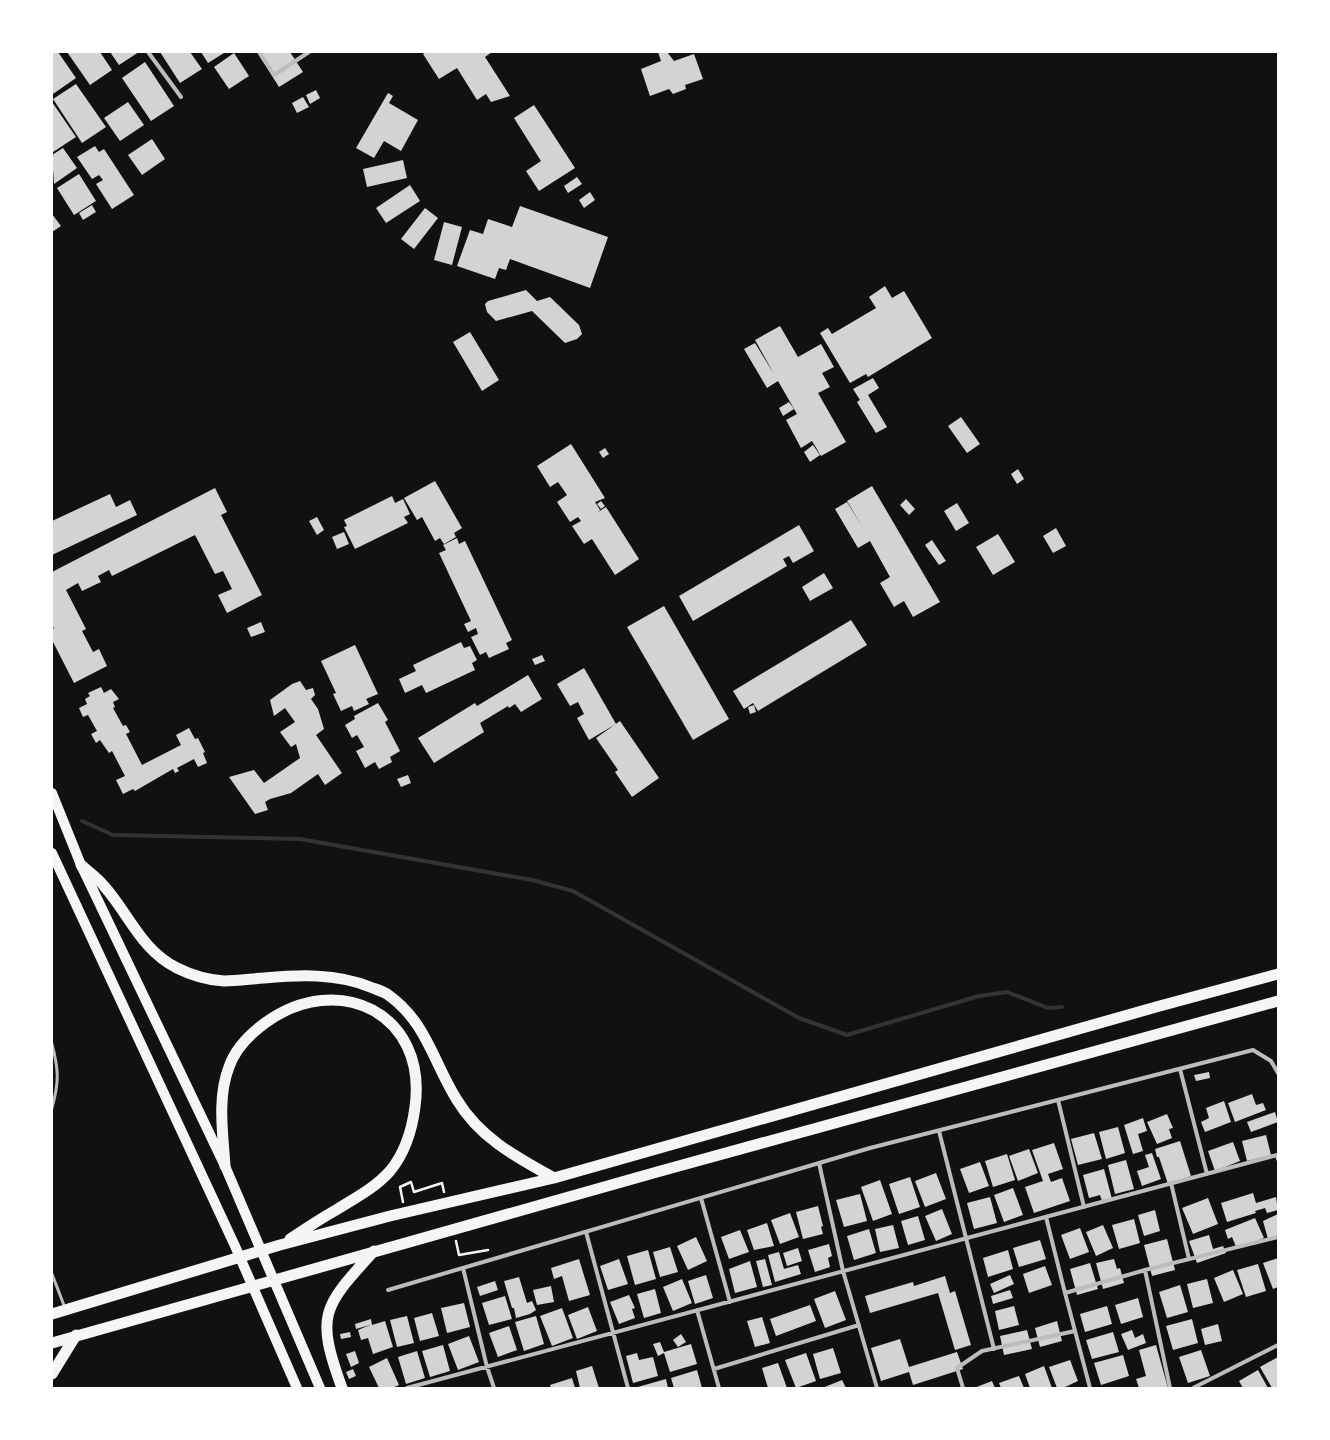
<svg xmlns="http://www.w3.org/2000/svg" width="1330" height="1440" viewBox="0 0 1330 1440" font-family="'Space Grotesk',sans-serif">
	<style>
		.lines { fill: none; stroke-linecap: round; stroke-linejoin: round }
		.stream { stroke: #333; stroke-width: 4 }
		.building { fill: #d3d3d3 }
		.path { stroke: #f5f5f5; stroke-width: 2.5 }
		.service { stroke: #bcbcbc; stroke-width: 3 }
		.minor { stroke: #bcbcbc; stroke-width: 4 }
		.primary { stroke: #f5f5f5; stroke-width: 10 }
		.trunk { stroke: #f5f5f5; stroke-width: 11 }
	</style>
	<rect width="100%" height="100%" fill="#111"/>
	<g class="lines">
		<!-- stream -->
		<path class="stream" d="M82,821l31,14 187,4 232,41 41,11 226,127 48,17 132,-39 28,-4 41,16 14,-1"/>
	</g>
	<!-- building -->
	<path class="building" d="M52,52h6l18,26 -23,16z
		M67,52h33l12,18 -22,15z
		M110,52h29l-20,13z
		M160,52h30l12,17 -22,14z
		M201,52h23v1l-16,10z
		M257,52h33l13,20 -24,15z
		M426,52h66l-7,5 25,39 -19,6 -5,-8 -9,6 -20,-32 -18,11 -16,-25z
		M658,52h9l7,9 20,-7 9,25 -18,6 1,4 -13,5 -4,-5 -19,7 -9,-27 20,-8z
		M234,53l15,23 -20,13 -15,-22z
		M145,62l29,44 -23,15 -29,-43z
		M76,84l30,43 -24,16 -29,-44z
		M316,90l4,8 -10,6 -4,-9z
		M388,93l5,3 -4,7 29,17 -17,31 -17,-10 -10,17 -18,-10z
		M303,97l6,10 -12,6 -5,-10z
		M52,102l24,35 -23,15 -1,-2z
		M128,102l16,23 -24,16 -16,-23z
		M534,105l41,63 -36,23 -13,-20 15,-10 -27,-43z
		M152,139l13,20 -23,16 -14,-20z
		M95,146l4,6 5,-3 30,46 -22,14 -16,-25 7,-4 -4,-5 -7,4 -15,-22z
		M63,148l14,20 -23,16 -2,-29z
		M403,160l4,18 -40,9 -4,-18z
		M79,174l17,27 -22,14 -17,-27z
		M577,177l5,7 -14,9 -4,-7z
		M410,185l10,16 -34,22 -10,-15z
		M590,192l5,8 -11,8 -5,-8z
		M92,205l4,7 -13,8 -4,-7z
		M520,206l88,31 -18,51 -80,-29 -4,11 -7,-2 -4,11 -38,-13 13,-36 13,4 5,-15 24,8z
		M425,208l13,10 -24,31 -13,-10z
		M52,214l9,12 -9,6z
		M444,222l18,5 -10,38 -18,-5z
		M885,286l7,12 12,-7 28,47 -64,39 -2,-3 -16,9 -30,-50 8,-5 4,6 44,-26 -7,-11z
		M526,290l11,11 13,-4 29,28 3,9 -5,5 -12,4 -33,-32 -36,10 -9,-9 -2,-8 3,-3z
		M780,326l18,31 23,-13 13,23 -12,6 8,14 -12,6 28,49 -25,14 -9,-15 -11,7 -15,-28 11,-6 -19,-33 -11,7 -23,-39 11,-6 19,31 -19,-34z
		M470,332l29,48 -17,11 -29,-49z
		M873,378l6,10 -11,7 19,32 -11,6 -19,-31 3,-2 -7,-11z
		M789,402l5,7 -11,7 -4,-8z
		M961,417l19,27 -13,9 -19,-27z
		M571,444l34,54 -10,4 5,8 -2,2 8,-5 33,52 -24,16 -23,-36 -8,5 -12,-18 9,-5 -3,-4 -8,5 -13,-20 10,-7 -9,-13 -8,5 -13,-21z
		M813,445l7,10 -10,7 -6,-10z
		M605,448l4,6 -6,4 -4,-6z
		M1018,469l6,10 -7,5 -6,-10z
		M435,481l27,47 -8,5 2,4 -12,7 -4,-6 -5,3 -13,-24 -5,3 -13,-22z
		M872,486l68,116 -27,15 -9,-16 -10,6 -14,-24 10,-6 -20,-36 -12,7 -23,-39 12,-7 16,26 -16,-27z
		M215,488l12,24 -6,3 41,80 -35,18 -9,-18 14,-6 -9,-18 -8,3 -20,-39 -83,41 -3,-6 -11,6 3,6 -19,9 -4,-8 -12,7 20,39 -4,2 11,21 6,-3 8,17 -33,17 -22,-43v-11l2,-1 -2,-3v-53z
		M110,494l6,13 14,-7 7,15 -85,40v-34z
		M392,496l3,7 8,-4 7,15 -6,3 4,6 -53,26 -11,-22 3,-1 -3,-6z
		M906,499l9,10 -6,6 -9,-10z
		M601,501l4,5 -4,3 -4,-5z
		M957,503l12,20 -13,8 -12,-20z
		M317,517l7,13 -7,5 -8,-14z
		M799,525l15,26 -21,12 -4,-7 -6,3 4,7 -94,55 -14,-25z
		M1056,528l10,18 -13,7 -10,-17z
		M344,532l5,12 -12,5 -5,-12z
		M998,534l17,28 -22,13 -17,-28z
		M457,538l2,6 6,-3 47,99 -6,3 3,6 -20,9 -3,-6 -6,3 -9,-18 7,-3 -2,-6 -8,4 -4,-8 7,-3 -32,-68 7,-3 -3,-5z
		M932,540l14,21 -7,4 -14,-20z
		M824,573l9,15 -23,13 -8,-14z
		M664,606l65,113 -36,21 -66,-113z
		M851,620l16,25 -109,66 -5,-8 -9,6 -11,-18z
		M261,622l4,10 -14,5 -4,-9z
		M461,642l3,6 6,-2 7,14 -5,3 3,7 -49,23 -4,-8 -17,8 -6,-14 17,-8 -3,-6z
		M355,645l23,49 -12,5 3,5 -15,7 -2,-5 -11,5 -8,-17 3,-1 -15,-32z
		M542,655l3,6 -10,4 -3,-6z
		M584,668l32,56 -27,16 -12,-22 7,-4 -6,-12 -8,4 -13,-22z
		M528,675l14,24 -21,13 -6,-8 -6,4 -1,-2 -28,17 4,9 -50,31 -16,-25 57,-35 2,3z
		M300,681l6,9 7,-2 2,7 -4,4 7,10 6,20 -8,6 26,38 -17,12 -7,-11 -27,19 -21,6 -5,3 3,8 -13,4 -26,-37 25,-7 10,13 36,-25 -4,-14 -5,3 -11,-15 15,-10 -10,-14 -11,8 -4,-16 22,-16z
		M101,687l3,6 7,-4 8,10 -6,3 2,5 -2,1 10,18 3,-1 4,7 -4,2 16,31 39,-20 -5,-10 13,-7 6,11 3,-1 7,14 -2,1 4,10 -9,4 -4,-8 -17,9 2,3 -4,2 -2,-4 -38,22 -2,-2 -10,5 -7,-14 9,-4 -13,-25 -3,2 -9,-13 -4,3 -5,-9 6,-3 -9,-16 -5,2 -4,-9 8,-4 -2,-5 5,-3 -2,-3z
		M378,703l10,17 -3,2 15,29 -10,6 2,5 -13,7 -4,-7 -10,6 -9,-17 8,-4 -7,-12 -5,3 -7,-13 10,-6 -1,-3z
		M754,705l2,7 -6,2 -2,-7z
		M620,721l39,57 -27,19 -17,-25 3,-2 -22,-32z
		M408,775l3,8 -10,4 -4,-8z
		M1209,1072l1,6 -14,3 -2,-6z
		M1252,1094l4,11 7,-2 3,7 -31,12 -7,-19z
		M1224,1101l7,21 -26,10 -4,-10 8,-4 -3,-10z
		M1275,1112l3,10 -27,10 -4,-10z
		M1167,1114l6,14 -4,1 3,9 -15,6 -10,-22z
		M1143,1118l4,13 -9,3 5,17 -10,3 -9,-29z
		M1118,1127l7,26 -19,6 -7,-27z
		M1094,1133l8,26 -24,6 -7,-26z
		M1266,1135l5,20 -24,6 -5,-20z
		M1180,1141l11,35 -23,8 -9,-27h-2l-2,-8z
		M1233,1142l7,19 -25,10 -7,-20z
		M1054,1143l9,26 -15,5 3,8 11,-4 8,23 -36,12 -9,-26 18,-6 -11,-31z
		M1029,1149l9,24 -20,8 -9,-25z
		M1152,1153l9,26 -19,7 -5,-15 12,-4 -4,-12z
		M1007,1154l8,26 -22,7 -8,-26z
		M1126,1160l8,29 -19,5 -7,-29z
		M980,1162l9,24 -20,7 -9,-24z
		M1104,1169l8,30 -10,2 -2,-6 -11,3 -6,-23z
		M936,1173l10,26 -21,8 -10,-26z
		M910,1177l10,30 -21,7 -10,-30z
		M880,1180l12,34 -19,7 -12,-34z
		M1013,1188l10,27 -19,7 -10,-27z
		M1253,1193l3,10 20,-6 2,13 -11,3 -2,-5 -10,3 1,2 -29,9 -6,-19z
		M860,1194l7,27 -23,6 -8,-27z
		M990,1197l7,26 -23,6 -7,-26z
		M1208,1198l10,26 -25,10 -11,-26z
		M818,1206l5,20 -2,1 2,7 -20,5 -7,-27z
		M942,1209l10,25 -16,7 -11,-25z
		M1155,1210l5,21 -16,5 -6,-21z
		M790,1213l9,24 -19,7 -9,-24z
		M1278,1214v22l-10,3 -5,-18z
		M918,1216l7,24 -17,5 -7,-24z
		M1255,1218l9,20 -27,11 -5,-12 -4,2 -3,-9z
		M1134,1219l6,24 -21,6 -7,-24z
		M767,1223l7,23 -20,4 -7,-20z
		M893,1225l6,23 -19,4 -5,-23z
		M1103,1225l10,23 -17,8 -10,-24z
		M1080,1228l9,24 -19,7 -9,-24z
		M869,1229l7,24 -22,7 -7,-24z
		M740,1230l9,22 -20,7 -8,-22z
		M1209,1235l4,14 10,-3 3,7 -29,10 -8,-22z
		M696,1237l11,24 -19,9 -11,-24z
		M1167,1239l8,31 -23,6 -8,-31z
		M1040,1240l6,19 -27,8 -6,-19z
		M829,1244l3,12 -4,2 2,9 -15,5 -7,-22z
		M670,1247l8,25 -18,5 -7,-25z
		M798,1248l4,13 -15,5 -4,-13z
		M648,1250l8,29 -21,6 -8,-29z
		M1008,1250l5,19 -25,8 -5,-19z
		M779,1252l5,17 14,-4 3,9 -26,8 -7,-27z
		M1278,1258v29l-5,2 -10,-26z
		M579,1259l11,36 -21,6 -7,-25 -8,3 -3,-11z
		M619,1259l9,25 -20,6 -8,-24z
		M765,1259l7,26 -9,2 -7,-26z
		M1114,1259l3,10 3,-1 4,15 -21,6 -7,-26z
		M750,1261l7,26 -22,6 -6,-24z
		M1090,1263l8,26 -21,6 -7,-26z
		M1258,1264l8,27 -20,6 -9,-27z
		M1045,1266l7,19 -23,8 -6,-19z
		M1233,1270l10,24 -19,8 -10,-24z
		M706,1275l7,23 -18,6 -7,-23z
		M1010,1275l4,9 -20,9 -4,-9z
		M945,1276l5,17 5,-2 16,54 -16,5 -17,-57 -68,20 -5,-17 48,-14 1,4z
		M519,1277l8,26 5,-2 4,9 -6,4 -14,4 -2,-10h-2l-8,-27z
		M682,1279l10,24 -19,8 -10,-24z
		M1207,1279l6,24 -20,5 -6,-24z
		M495,1281l3,9 -18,6 -3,-9z
		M1180,1285l8,27 -21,6 -8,-26z
		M551,1286l3,16 -17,3 -4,-15z
		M655,1289l6,24 -17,5 -7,-24z
		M1010,1290l3,8 -20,6 -2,-8z
		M835,1291l11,29 -21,8 -11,-29z
		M629,1295l6,13 -3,1 3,9 -16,6 -9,-22z
		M505,1296l7,23 -23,6 -7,-22z
		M1138,1298l5,19 -22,7 -6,-19z
		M464,1303l6,24 -23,6 -6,-25z
		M810,1305l6,16 -40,15 -6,-17z
		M1014,1306l5,19 -20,5 -4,-19z
		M1107,1306l5,18 -27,8 -5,-18z
		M588,1307l9,24 -20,8 -9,-24z
		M562,1308l11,30 -21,8 -12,-30z
		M432,1313l7,23 -19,5 -6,-23z
		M407,1316l7,27 -17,4 -7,-27z
		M536,1316l8,28 -20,7 -9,-29z
		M762,1317l8,26 -15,4 -8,-26z
		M371,1319l1,6 13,-4 8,26 -20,7 -5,-16 -7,2 -3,-10 12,-5 -14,4 -1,-5z
		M1192,1319l6,24 -25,7 -7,-24z
		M1057,1321l5,20 -22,6 -5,-19z
		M1218,1324l4,17 -17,4 -4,-16z
		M509,1326l8,24 -19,7 -9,-24z
		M1027,1330l5,19 -28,6 -4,-19z
		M1132,1330l3,8 8,-4 3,9 -18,7 -7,-16z
		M350,1332l1,5 -10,2 -1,-5z
		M1113,1332l6,20 -27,7 -6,-19z
		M681,1334l5,8 -8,5 -5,-7z
		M469,1336l10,26 -21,8 -10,-26z
		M900,1339l9,28 48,-15 6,17 -50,16 -4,-13 -28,9 -10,-33z
		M660,1342l4,10 27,-8 6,20 -27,8 -6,-19 -6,3 -5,-12z
		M443,1345l7,26 -20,6 -8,-26z
		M1156,1345l12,43h-29l-3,-9 10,-3 -7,-26z
		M833,1348l8,25 -21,6 -7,-25z
		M1201,1350l9,26 -22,7 -9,-26z
		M355,1351l4,12 -8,4 -5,-13z
		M417,1351l8,27 -19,6 -8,-27z
		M637,1353l2,7 14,-3 5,19 -25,7 -7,-27z
		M806,1353l10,28 -20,7 -11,-28z
		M1123,1355l6,21 -28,9 -7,-22z
		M1278,1357v31h-6l-12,-21z
		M387,1358l12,27 -7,3h-13l-10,-21z
		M1070,1360l8,21 -15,7h-6l-8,-21z
		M778,1363l9,25h-19l-6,-20z
		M592,1366l7,22h-19l-4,-17z
		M1044,1366l8,22h-22l-5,-14z
		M353,1369l3,7 -7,3 -3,-7z
		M697,1370l5,18h-28l-3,-10z
		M1258,1370l10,18h-25l-4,-7z
		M1019,1376l5,12h-23l-2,-5z
		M572,1378l3,10h-24l-1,-3z
		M666,1379l2,9h-34z
		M842,1380l4,8h-24z
		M992,1381l3,7h-21z"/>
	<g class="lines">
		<!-- path -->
		<path class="path" d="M403,1202l-3,-15 11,-5 3,10 28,-9 2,9
			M456,1241l3,14 29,-5"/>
		<!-- service -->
		<path class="service" d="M52,1044c7,27 7,38 0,64
			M52,1274l13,34"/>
		<!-- minor -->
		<path class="minor" d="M148,52l33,45
			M259,52l15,23 35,-23
			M1180,1069l27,105
			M1058,1100l26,107
			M939,1131l55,218
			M819,1163l24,108 34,117
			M1171,1183l18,76
			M701,1198l29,104
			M1046,1217l19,76
			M586,1232l42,156
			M463,1268l24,99 7,21
			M1145,1270l25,118
			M388,1290l482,-142 383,-98 18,11 7,12
			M697,1310l22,78
			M714,1369l145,-44
			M407,1388l870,-233 1,4
			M963,1388l-6,-20 25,-17 93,-20
			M1090,1388l-25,-95 80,-23 133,-33
			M1193,1388l85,-43"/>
		<!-- primary -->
		<path class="primary" d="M52,793l29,72 144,301 95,222
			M52,853l183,393 62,142"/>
		<!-- trunk -->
		<path class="trunk" d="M81,865c8,7 17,13 23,21 25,28 37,64 73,82 14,7 30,12 47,13 13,0 26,-2 40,-3 35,-3 72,-5 106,9 5,2 12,4 17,7 40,28 46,68 70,106 23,38 59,57 97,78
			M225,1166c-2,-31 -8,-69 4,-99 6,-18 21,-33 36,-44 73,-53 163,-10 150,84 -3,23 -10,46 -25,64 -15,17 -35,27 -54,39 -16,9 -31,19 -46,29
			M52,1314l228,-69 110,-29 164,-38 602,-171 122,-33
			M52,1343l605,-171 621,-171
			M52,1374l24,-39
			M342,1388c-27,-74 -19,-81 32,-137"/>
	</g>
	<!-- border -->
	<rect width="1330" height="1440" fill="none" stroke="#ffffff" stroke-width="106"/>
</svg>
